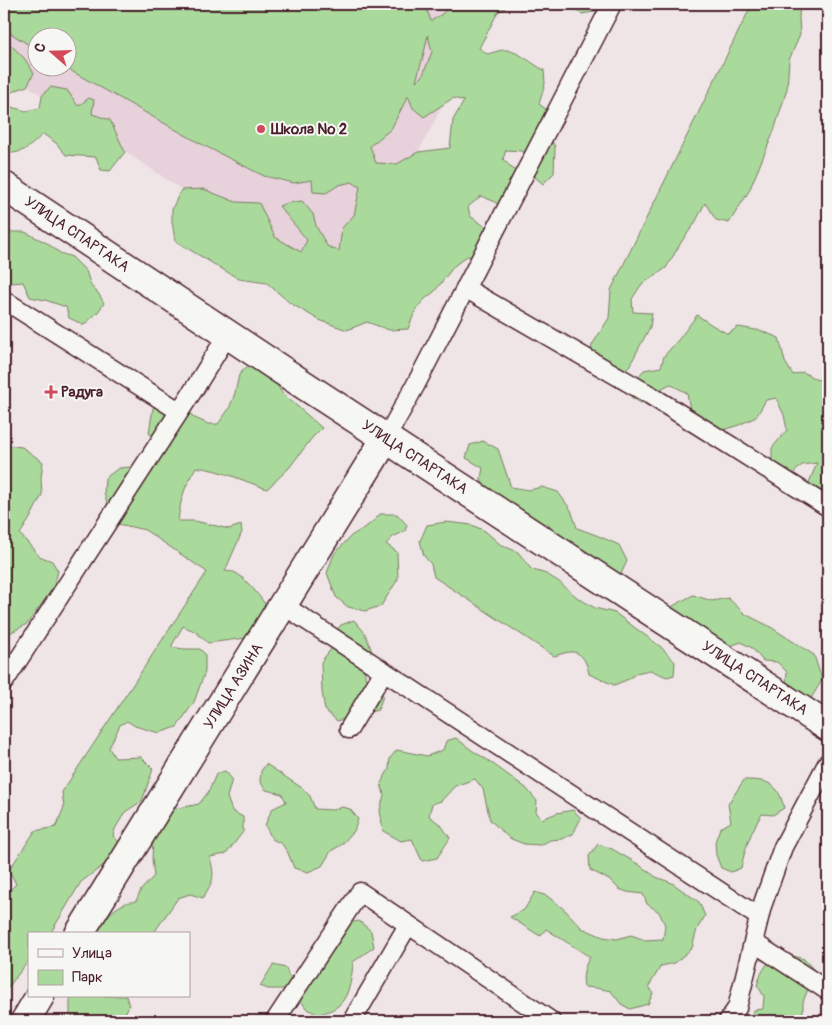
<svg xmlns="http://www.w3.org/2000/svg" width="832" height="1025" viewBox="0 0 832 1025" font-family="Pangolin,sans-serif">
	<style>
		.built { fill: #e7d1da; fill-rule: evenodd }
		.green { fill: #a9da9b; stroke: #7a7c63; fill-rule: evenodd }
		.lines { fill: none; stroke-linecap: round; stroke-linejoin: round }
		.service-casing { stroke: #4a1f2b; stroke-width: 21 }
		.minor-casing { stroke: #4a1f2b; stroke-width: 31 }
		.service { stroke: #f6f6f2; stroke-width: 18 }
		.minor { stroke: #f6f6f2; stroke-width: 28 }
		.poi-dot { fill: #d1495b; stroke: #f6f6f2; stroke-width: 2 }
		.labels { text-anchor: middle; stroke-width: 4; stroke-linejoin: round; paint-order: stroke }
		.poi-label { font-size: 15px; font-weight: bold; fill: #4a1f2b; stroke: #f6f6f2; text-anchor: start }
		.street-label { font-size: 15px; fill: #4a1f2b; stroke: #f6f6f2 }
	</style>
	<rect width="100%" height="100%" fill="#efe5e7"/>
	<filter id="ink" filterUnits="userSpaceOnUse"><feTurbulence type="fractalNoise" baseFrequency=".02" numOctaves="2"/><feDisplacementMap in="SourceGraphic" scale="10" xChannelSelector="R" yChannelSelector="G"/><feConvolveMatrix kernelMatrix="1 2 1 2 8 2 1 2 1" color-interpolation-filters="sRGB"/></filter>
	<g filter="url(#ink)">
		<!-- built -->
		<path class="built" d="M4,4h491l-152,294 -339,-228zM38,38h30v30h-30z"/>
		<!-- green -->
		<path class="green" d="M4,4h421l6,17 11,-7 9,-10h61l-14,8 -19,36 8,6c6,-1 14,-5 20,-4 14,3 25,14 37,20l1,14 -6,20 15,11 -4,22 5,10 -1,26 -11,11 -8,-7 -1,-22 -13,-4 -15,-1 -3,9 14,14 -11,37 -13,-9 -12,-5 -13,11 2,9 16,11 10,1 8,5 -6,10 -17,15 -14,-2 -13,10 -19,25 -10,8 -9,10 -8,20 -19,1 -22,-8 -20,8 -28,-10 -29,-17 -23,-20 -28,-4 -64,-38 -3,-20v-12l9,-19 22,-1 33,13 23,1 16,34 26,15 6,-12 -28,-34 9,-3 14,-2 11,13 3,12 11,20 12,5 3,-23 12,-13 6,-28 -8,-5 -13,3 -13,8 -13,-1 -1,-12 -18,3 -30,-7 -61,-31 -137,-77h2v-30h-30l-1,12 -33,-21zM428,35l4,17 -10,25 -6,4 8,-28zM408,96l5,12 11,9 29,-19 11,3 -11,19 -3,28 -32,4 -21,12 -21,-1 -6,-17 21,-17z
			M563,4h39l-3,7 -17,3 -12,-8z
			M752,4h48l-1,13 1,18 -11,25 -2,29 -13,42 -25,60 -20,32 -13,-3 -11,-17 -10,20 -13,18 -16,27 -25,17 -9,14 1,13 19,1 -2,14 -20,38 -12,12 -22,-2 -7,-15 3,-15 17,-27 2,-28z
			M4,38l20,20 10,15 -7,13 -23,9z
			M50,87l17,3 11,16 11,-8 5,2 -2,14 18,6 15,32 -15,19 -9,-1 -5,-13 -30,-2 -10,-12 -13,-9c-16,15 -17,18 -39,20v-49l22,6 14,-3 2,-12z
			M10,232h15l22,11 13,10 12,4 14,14 5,15 7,7 6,10 -6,9 -14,13 -15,-7 -3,-11 -21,-7 -15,-3 -7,-15 -12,1 -7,-3v-42z
			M697,315l15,10 16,9 10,-7 24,4 17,7 6,24 8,13 10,-3 14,8 11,-3v138l-18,-8 -5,-15 12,-29 -15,2 -16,15 -14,-9v-23l15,-18 -3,-15 -8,-17 -10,2 -10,17 -17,8 -28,9 -19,-12 -5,-29 -17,-9 -20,11 -9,8 -10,-6v-12l13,-15 17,-3 3,-11 15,-17z
			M256,365l13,6 13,22 40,35 -10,10 -23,30 -22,21c-23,-8 -46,-19 -71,-22 -12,21 -15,30 -18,54h17l34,8 12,-4 1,7 -17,39c1,0 8,1 9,1 11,5 27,26 34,36l-14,29 -46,6 -12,-11 -13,-6 -12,21 13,2h16l5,5v18l-11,30 -17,25 -18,6 -24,-7 -8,-5 -7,4 -11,23 6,10 26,-1 12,12 -11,32 -17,11 -10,17 -2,7 7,7 -2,9 -17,15 -20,15 -31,52h-21v26l-25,33v-54l3,-15h-3v-28l12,-12 -7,-14 26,-39 21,-4 8,-20 -2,-15 145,-220 -62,-42 -27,-6 -7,-8 -7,-23 1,-15 14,-10 13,-1 15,-6 11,-18 -9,-10 4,-25 9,-8 23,2 8,15 15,7h10l11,-15 6,-16 4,-18 6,-7z
			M483,441l15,8 13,38 18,3 13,-3 16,5 13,18 6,18 19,7 23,10 8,16 -6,13 -15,8 -53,-36 -4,-22 -15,1 -29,-10 -1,-17 -7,-3 -14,-8 -2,-9 2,-10 -17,-10 4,-13z
			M4,445l18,2 21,15 -2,16 1,17 -13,25 -9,14 19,22 13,5 6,10 -4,16 -27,37 -23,12z
			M380,514h17l10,11 -2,6 -12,6 -7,7 11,8 1,27 -17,27 -16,5 -17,-4 -12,-10 -9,-24 7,-19 17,-18 19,-12z
			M446,522l26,3 13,6 16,14 17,7 13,17 15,5 12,7 20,17 17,10 20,5 46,34 14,15 -1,13 -7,2 -17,-7 -14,3 -7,6 -15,6 -25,-11c-2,-11 -7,-23 -19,-22 -5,0 -11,3 -16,4l-120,-79 -3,-13 -7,-8 -4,-15 7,-16z
			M693,595l19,6 16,-3 17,16 24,12 45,29 8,25 -12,20 -24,-16 1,-12 -10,-10 -14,-1 -11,-13 -11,-6 -21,8 -47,-25 -2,-18z
			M354,620l11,13 6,16 1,14 -8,5 2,13 11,3 6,12 -5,14 -20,5 -21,6 -12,-11 -3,-18 -1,-30 10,-13v-13l10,-11z
			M456,738l17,13 16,10 37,27 11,13 -1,11 6,7 15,-6 16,-3 8,8 -8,16 -11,5 -12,1 -9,5 -17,-1 -15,-6 -19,-18 -7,-31 -8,-10 -20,7 -14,15 -9,3 -3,12 12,9 9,13 -13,20 -15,3 -10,-22 -11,2 -18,-10 -3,-21 4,-15 -3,-12 8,-14 1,-11 7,-8 30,6 16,-6 3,-9z
			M266,764l36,24 8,8 5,13 18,1 9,-3 8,2 8,10 -4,12 -13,14 -10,6 -9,15 -14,6 -14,-4 -6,-15 -6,-9 -10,-5 -7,-14 7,-16 14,-7 -4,-8 -16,-4 -6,-8 1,-11z
			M225,771l7,8 -5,18 5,14 11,6v15l-17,22 -16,3c5,21 4,22 -7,41l-13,-4 -12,4 -25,36h-55c1,-11 15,-26 26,-30 3,-2 8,-2 12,-3l5,-11 13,-14 -2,-17 1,-19 17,-30 29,-6 10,-13 7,-17z
			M744,780c24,0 34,2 40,28l-11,7 -11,-1c-11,17 -17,34 -21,54l-10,4 -10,-4 -5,-13 -1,-13 5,-14 11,-6 -3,-18z
			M598,844l14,5 26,15 18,13 16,6 27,19 6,14 -8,13 -5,19 -17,15 -14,3 -12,20 4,7 -5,11 -18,5 -9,-5 -10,-13 -15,-3 -12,-1c-2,-12 0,-20 6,-30l-44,-28 -6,7 -30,-19 14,-7 11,-18 12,4 18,14 17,18 21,9 14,2 14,-4 14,5 18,-1 2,-14 -6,-13 -12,-8 -4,-10 -16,-2 -8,-3 -9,-9 -20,-10 -1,-14z
			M359,921l12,10 3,16 -21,15c-1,14 -3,32 -13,42 -5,6 -15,8 -22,11l-12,-7 -7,-10 -11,-9h-20l-8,-3 13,-21 13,3 3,9 9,-2 23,-10 11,-14 7,-15 9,-13z
			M784,953l20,6 11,12 -12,31v14l11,2 4,3h-69l5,-11 9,-1 1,-13 -7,-11c5,-16 11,-26 27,-32z
			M72,996h54l3,10 -5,9 -6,6h-47l-1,-1v-20z
			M652,1015l25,3 4,3h-43l2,-3z"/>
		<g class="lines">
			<defs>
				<path id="service" d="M465,288l185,107 178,112
					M4,300l175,111
					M386,438l29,-52 197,-382
					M283,605l476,312
					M4,682l192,-296 32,-52
					M349,729l35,-58
					M753,942l75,49
					M275,1021l85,-129 191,129
					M352,1021l56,-96
					M728,1021l9,-13 25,-102 21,-59 45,-85"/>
				<path id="minor" d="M4,186l297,197 527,344
					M79,934l307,-496
					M25,1021l15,-25"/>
			</defs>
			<!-- service casing -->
			<use href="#service" class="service-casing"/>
			<!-- minor casing -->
			<use href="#minor" class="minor-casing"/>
			<!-- service -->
			<use href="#service" class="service"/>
			<!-- minor -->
			<use href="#minor" class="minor"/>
		</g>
	</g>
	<!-- markers -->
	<g class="poi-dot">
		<circle cx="261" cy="129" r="5"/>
		<path d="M48.5 384.5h5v5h5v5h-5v5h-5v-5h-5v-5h5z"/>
	</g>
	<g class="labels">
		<!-- poi labels -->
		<g class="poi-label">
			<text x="271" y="134">Школа № 2</text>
			<text x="61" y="397">Радуга</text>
		</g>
		<!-- street labels -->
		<g class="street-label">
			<text transform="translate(77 234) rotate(34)" y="5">УЛИЦА СПАРТАКА</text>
			<text transform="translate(415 457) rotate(33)" y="5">УЛИЦА СПАРТАКА</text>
			<text transform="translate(755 678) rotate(33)" y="5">УЛИЦА СПАРТАКА</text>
			<text transform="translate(233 686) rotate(-58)" y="5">УЛИЦА АЗИНА</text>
		</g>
	</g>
	<!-- margin -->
	<rect width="832" height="1025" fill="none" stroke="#f6f6f2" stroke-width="20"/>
	<rect x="10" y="10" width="812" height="1005" fill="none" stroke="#4a1f2b" stroke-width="2" filter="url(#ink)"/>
	<!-- legend -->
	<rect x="28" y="932" width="162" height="65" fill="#f6f6f2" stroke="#b1a0a2"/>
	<rect x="38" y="949" width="25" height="8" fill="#f6f6f2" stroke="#b1a0a2"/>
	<text x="72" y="958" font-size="15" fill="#4a1f2b">Улица</text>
	<rect x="38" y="970" width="25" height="15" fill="#a9da9b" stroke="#b1a0a2"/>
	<text x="72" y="982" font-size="15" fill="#4a1f2b">Парк</text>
	<!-- north arrow -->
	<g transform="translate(52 52) rotate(290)"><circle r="24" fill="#f6f6f2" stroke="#b1a0a2"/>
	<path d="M0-4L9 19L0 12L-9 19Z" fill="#d1495b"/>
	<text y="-8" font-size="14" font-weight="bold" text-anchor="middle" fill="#4a1f2b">С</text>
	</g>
</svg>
